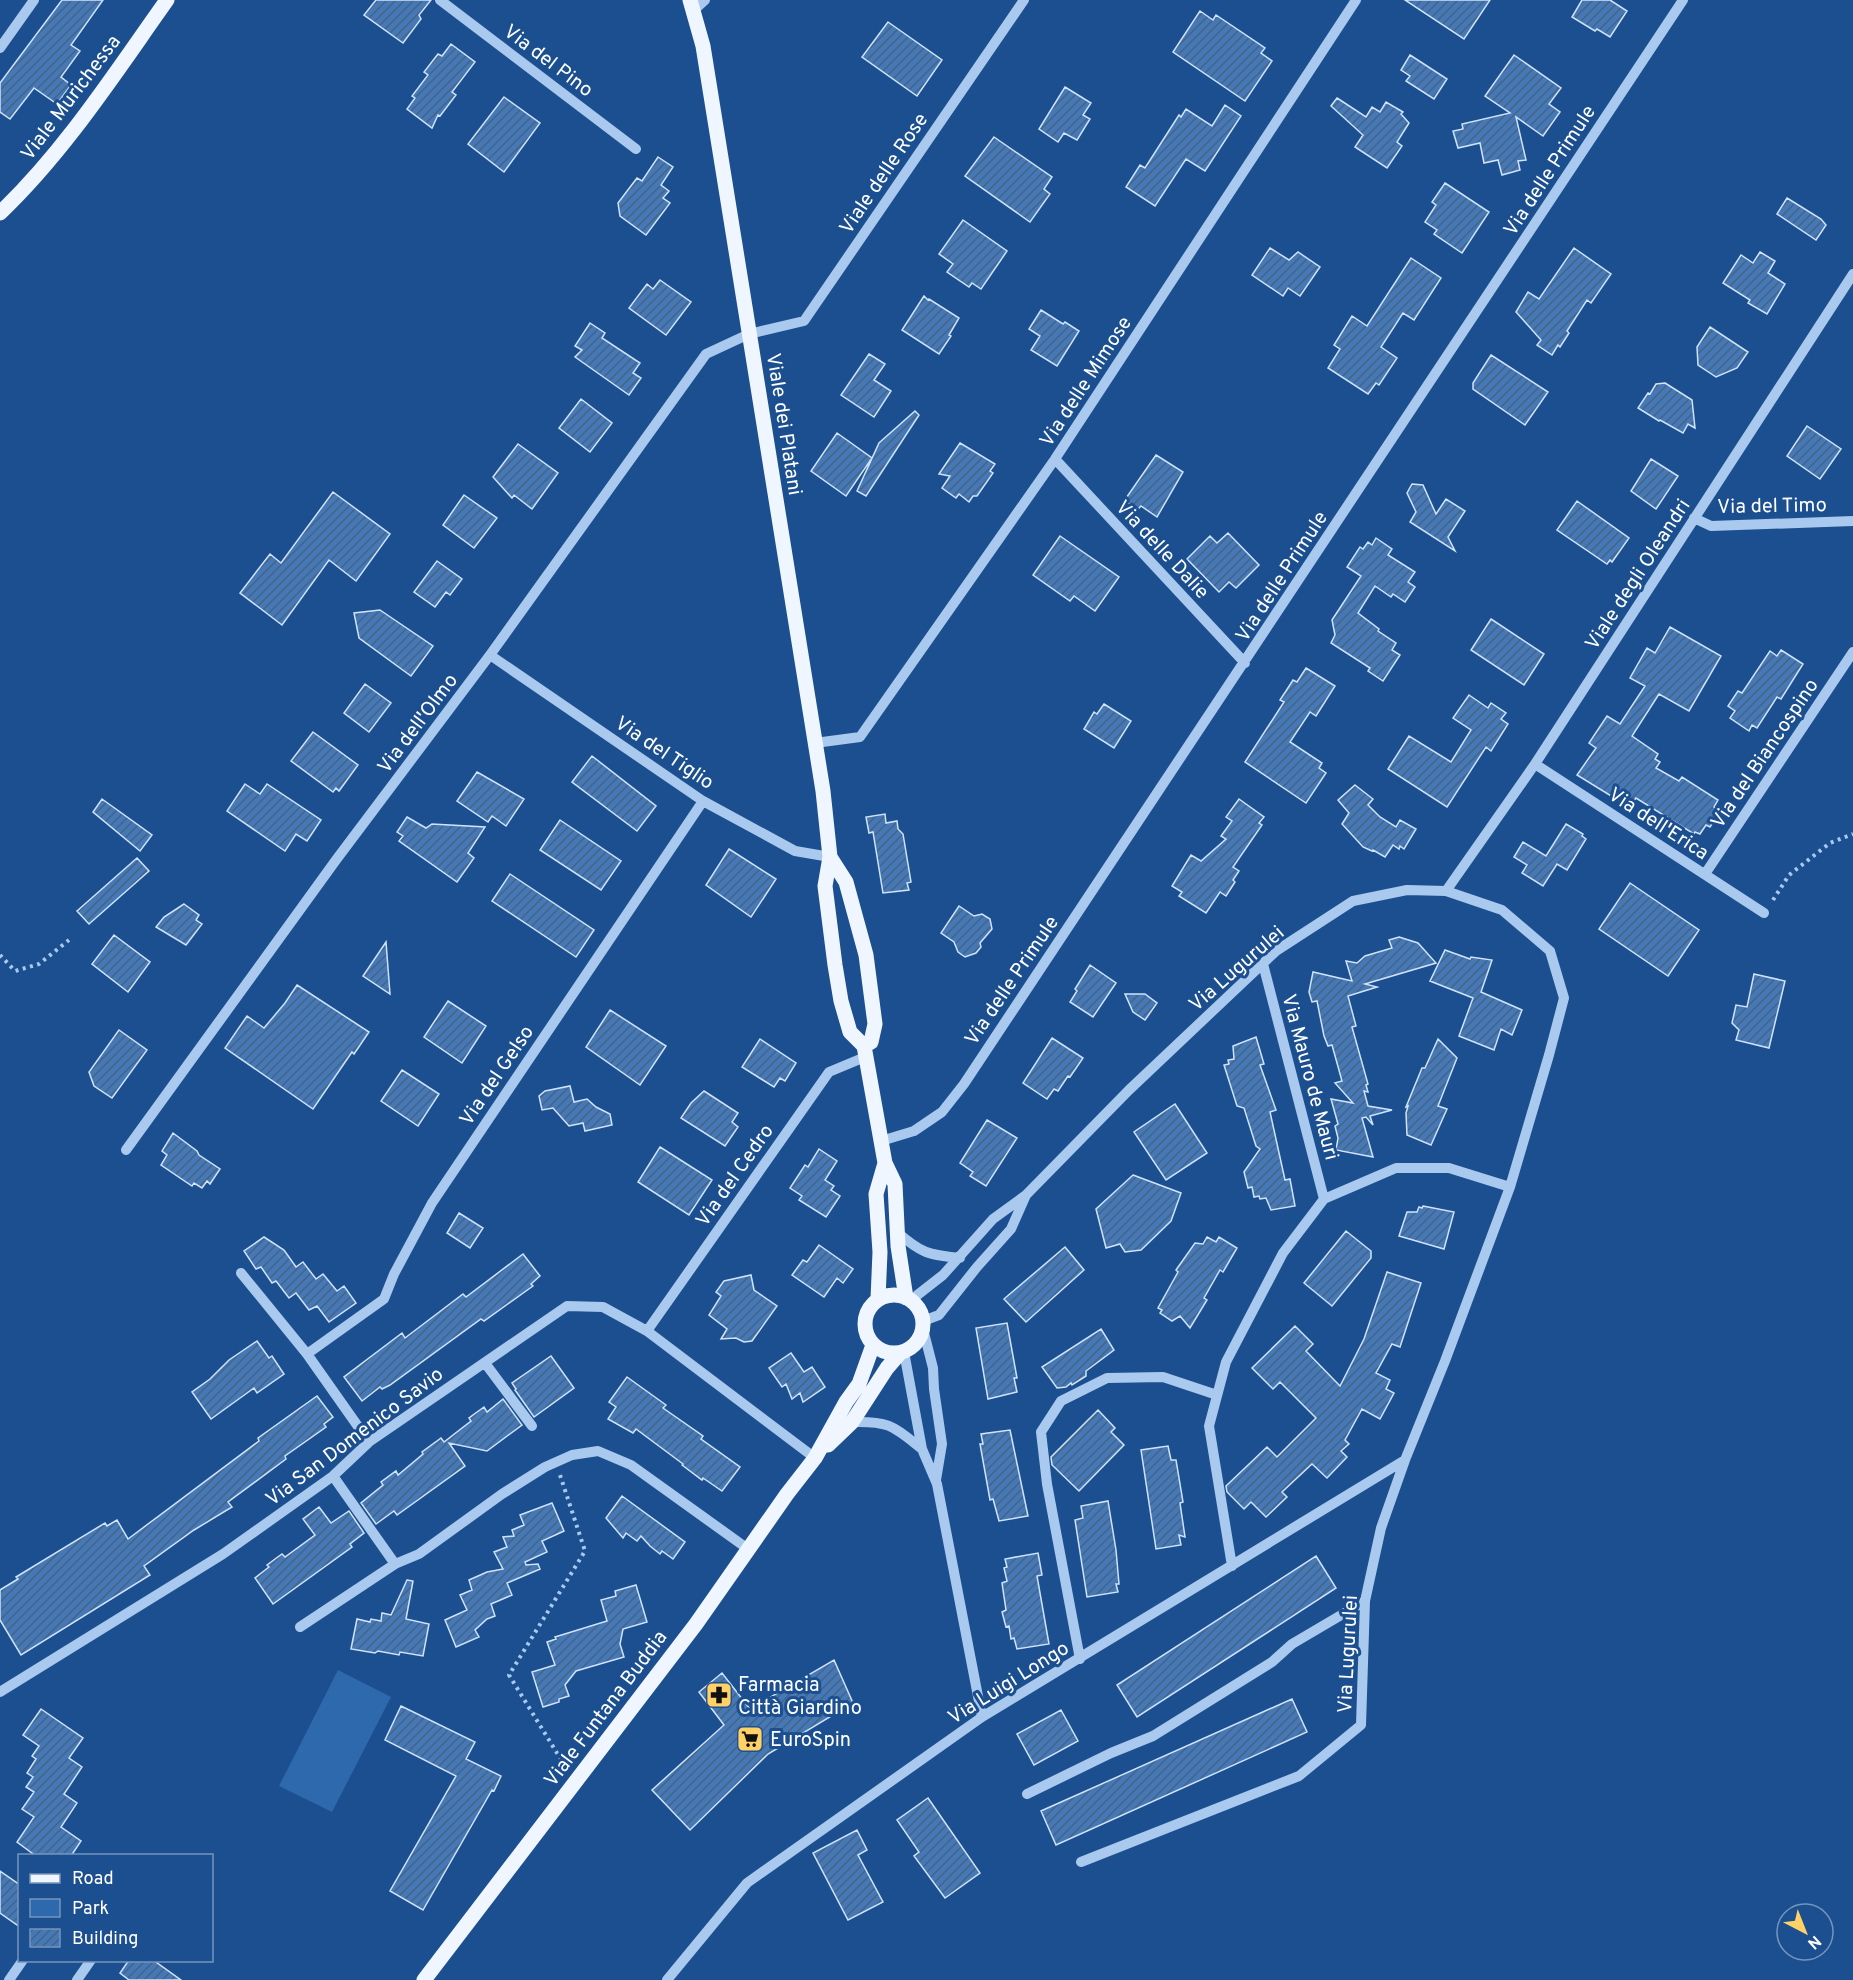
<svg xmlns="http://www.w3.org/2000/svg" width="1853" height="1980" viewBox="0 0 1853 1980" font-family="Overpass,sans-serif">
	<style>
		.park { fill: #2e69ad }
		.building { fill: url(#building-hatch); stroke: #cfe3fa; stroke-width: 1.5 }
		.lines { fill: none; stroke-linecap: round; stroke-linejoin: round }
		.path { stroke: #a9c9ee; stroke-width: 4; stroke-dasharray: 3 4.5; stroke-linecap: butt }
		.minor { stroke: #a9c9ee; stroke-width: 10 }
		.major { stroke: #f0f6ff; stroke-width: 15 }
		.labels { text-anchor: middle; stroke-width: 6; stroke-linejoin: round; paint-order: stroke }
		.street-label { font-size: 20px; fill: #fff; stroke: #1b4f8f }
		.poi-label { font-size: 20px; fill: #fff; stroke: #1b4f8f; text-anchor: start }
	</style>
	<defs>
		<pattern id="building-hatch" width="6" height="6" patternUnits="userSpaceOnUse" patternTransform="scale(1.5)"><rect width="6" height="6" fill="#4478b7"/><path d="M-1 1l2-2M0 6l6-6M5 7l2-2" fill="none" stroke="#486282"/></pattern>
	</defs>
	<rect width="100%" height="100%" fill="#1b4f8f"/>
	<!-- park -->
	<path class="park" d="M338,1670l53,27 -59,115 -53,-26z"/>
	<!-- building -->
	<path class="building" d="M62,0h41l-32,45 9,6 -19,26 10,8 -14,19 -23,-16 -24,31 -10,-7v-29z
		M376,0h55l-12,15 2,4 -18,24 -39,-28z
		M1405,0h85l-26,39z
		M1582,0h28l17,11 -17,26 -13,-8 -2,2 -23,-14z
		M1200,11l13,9 3,-5 49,33 -4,5 11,8 -27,40 -72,-49z
		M888,22l54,38 -25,36 -55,-39z
		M451,44l24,18 -23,30 4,3 -16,21 -2,-1 -6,13 -25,-19 8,-11 -3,-2 16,-21 -4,-3 14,-18 4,2z
		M1410,55l37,24 -13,20 -28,-18 4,-5 -9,-6z
		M1514,55l47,33 -12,16 11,8 -17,24 -27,-19 10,43 -8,1 2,9 -18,5 -4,-15 -14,3 -4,-20 -22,5 -5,-17 10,-2 -1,-5 48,-11 -25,-17z
		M1065,87l26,16 -8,12 7,4 -13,21 -13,-7 -6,9 -19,-13z
		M504,97l36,26 -36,49 -36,-28z
		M1337,98l29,19 6,-10 8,5 6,-10 17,10 -2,2 8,9 -12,19 5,4 -15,22 -32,-21 8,-12 -32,-29z
		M1225,105l16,11 -36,55 -19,-12 -31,47 -29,-19 14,-22 5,3 34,-53 2,2 5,-8 26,17z
		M994,137l58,40 -8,12 6,5 -20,28 -65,-46z
		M658,157l15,10 -12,18 8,6 -6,7 7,5 -24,32 -26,-19 -2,-13 19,-25 5,3z
		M1445,183l44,29 -27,41 -28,-19 3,-4 -12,-8 11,-17 -4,-3z
		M1787,198l34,21 5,6 -10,15 -39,-26z
		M963,220l44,31 -26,38 -9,-6 -3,4 -22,-15 6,-8 -14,-10z
		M1270,248l19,12 9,-8 22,15 -20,29 -12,-8 -5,8 -31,-21z
		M1574,248l37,26 -20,29 -4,-3 -20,31 2,2 -9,14 -2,-2 -6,10 -15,-10 4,-5 -25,-28 12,-20 11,7z
		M1760,252l15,9 -7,12 17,11 -18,30 -19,-11 2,-3 -27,-17 18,-28 12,8z
		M1411,258l30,20 -27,42 -11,-7 -22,34 16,11 -18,27 -3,-2 -8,11 -40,-26 12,-19 -6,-4 18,-29 15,10z
		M660,280l31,22 -25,33 -37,-27 18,-24 6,5z
		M924,296l4,4 1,-1 30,19 -10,17 2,1 -12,18 -37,-24z
		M1041,310l22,14 2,-2 14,9 -22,35 -26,-16 9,-14 -11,-7z
		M590,323l15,10 -3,5 38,25 -7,10 8,5 -12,17 -54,-38 7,-7 -7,-4z
		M1710,327l38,25 -11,16 -21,9 -18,-12 -1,-18z
		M869,354l16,10 -11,16 17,11 -17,26 -33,-22z
		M1491,355l57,37 -23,33 -52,-36v-6z
		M1665,383l27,17 3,28 -7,-4 -5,9 -23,-13 -1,1 -21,-13 10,-15 2,1 6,-10z
		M581,399l31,24 -22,29 -31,-24z
		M915,411l4,4 -53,81 -9,-5 22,-48z
		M1807,426l34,23 -21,30 -33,-23z
		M837,433l35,25 -26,38 -35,-25z
		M960,443l35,21 -5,7 3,2 -16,23h-4l-4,6 -10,-8 -3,4 -14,-10 8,-12 -11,-2z
		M518,444l40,29 -26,36 -18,-14 -2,3 -19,-21z
		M1156,455l27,17 -26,45 -16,-11 -3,3 -14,-8z
		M1651,459l27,17 -22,33 -25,-18z
		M1412,484l11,1 13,29 10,-15 19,12 -17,26 7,14 -45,-29 6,-10 -9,-19z
		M333,492l57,42 -34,47 -27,-21 -47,65 -42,-32 30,-39 11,9z
		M464,495l33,23 -23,30 -31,-23z
		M1577,501l52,37 -17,24 -2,-2 -3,4 -50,-34z
		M1228,533l31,32 -23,23 -7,-6 -10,10 -32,-33 23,-23 7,7z
		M1060,536l59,41 -24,34 -21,-15 -4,5 -37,-26z
		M1376,538l16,11 -4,6 27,17 -7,10 7,5 -10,15 -12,-8 -2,3 -16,-11 -17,27 21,16 -1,2 18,12 -4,7 8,5 -17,26 -15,-10 2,-3 -39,-25 4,-8 -3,-15 29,-44 -14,-9 13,-20 3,2 5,-7 4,3z
		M437,561l25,18 -12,16 -4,-3 -11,15 -21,-15z
		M380,610l53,36 -22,30 -52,-38 -5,-25z
		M1491,619l53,35 -20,31 -53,-35z
		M1670,627l51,29 -32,55 -30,-17 -27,42 26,18 -3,5 5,3 -4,6 23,13 3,-4 36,23 -4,7 6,4 -10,16 -4,-2 -6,9 -5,-2 -1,2 -58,-36 -7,9 -52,-32 19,-27 -7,-5 18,-27 13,8 25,-38 -15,-8 17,-30 8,5z
		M1781,650l22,14 -22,35 -4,-2 -20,31 -5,-3 -3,6 -19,-13 5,-7 -7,-5 10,-15 4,2 28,-42 7,5z
		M1306,668l29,18 -19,30 -6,-4 -20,30 32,21 -3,5 7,5 -20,30 -61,-41 39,-60 -4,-2 6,-9 7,-11 4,2z
		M365,684l26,19 -22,29 -25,-19z
		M1469,695l19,13 3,-5 15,10 -5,6 7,5 -17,27 -5,-4 -39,60 -59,-38 21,-33 42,26 20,-32 -18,-12z
		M1104,704l27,17 -17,27 -30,-19 10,-17 3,2z
		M313,732l45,33 -19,26 -3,-3 -3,4 -42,-31z
		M592,756l64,50 -19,25 -65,-49z
		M477,772l47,27 -18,27 -14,-10 -4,6 -31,-21z
		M245,784l15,10 7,-10 54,36 -14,21 -11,-7 -11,17 -58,-40z
		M1355,785l18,14 -5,6 12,12 16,10 4,-7 16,9 -12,20 -4,-3 -1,3 -6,-4 -8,12 -12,-7 -1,1 -9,-4 -21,-23 7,-11 -11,-13z
		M102,799l50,36 -12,16 -47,-39z
		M1239,799l25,18 -5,6 3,2 -29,42 6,4 -6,9 2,2 -9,14 -6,-4 -14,21 -27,-17 3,-4 -10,-6 19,-31 10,6 25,-22 -5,-3 11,-15 -6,-4z
		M885,814l1,9 11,-2 1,8 5,5 8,48 -4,1 2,7 -26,3 -10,-61 -4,1 -3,-16z
		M407,817l19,11 6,-4 53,3 -17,26 6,5 -17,24 -58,-41 4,-5 -6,-4z
		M560,820l61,41 -20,29 -61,-40z
		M1566,824l17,10 -1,2 4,3 -19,31 -10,-6 -14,22 -21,-13 5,-8 -13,-8 9,-15 23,14z
		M729,849l47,30 -25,38 -45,-32z
		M137,858l12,13 -60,53 -12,-13z
		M510,874l84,56 -18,27 -84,-56z
		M1630,883l69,47 -31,46 -69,-47z
		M184,904l15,11 -3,5 6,4 -16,21 -30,-18 8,-10z
		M959,906l15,10 8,-2 8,5 2,10 -12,14 1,4 -5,6 -11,4 -7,-5 -4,-10 -13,-9z
		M114,935l36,27 -22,30 -36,-28z
		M1399,937l19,6 18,20 -71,21 12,3 -29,9 8,30 -4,1 16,57 -2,1 2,7 -4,-1 4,15 24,4 -22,6 3,9 -7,-8 -4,1 11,39 -37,-7 2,-12 -3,-12 3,-2 -7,-25 22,4 -18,-20 7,-2 -10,-36 -4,1 -4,-10 -7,-35 -5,1 -3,-10 4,-20 39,9 -6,-20 11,2 8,-7 27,-8 -3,-8z
		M386,942l4,52 -27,-18z
		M1445,950l25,9 1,-2 21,3 -11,32 41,18 -10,25 -11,-6 -7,21 -35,-14 14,-38 -43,-17z
		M1090,965l26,18 -23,34 -23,-15 7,-11 -2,-2z
		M1754,974l31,7 -16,67 -33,-8 3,-10 -7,-7 4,-18 11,2z
		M297,985l72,47 -15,22 -2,-2 -39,57 -88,-61 22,-32 17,12 21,-25z
		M1125,994h20l12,9 -12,17 -12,-8z
		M448,1001l38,25 -24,37 -38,-26z
		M610,1010l56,36 -26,39 -54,-38z
		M119,1030l28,20 -35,48 -18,-12 -5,-14z
		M1256,1037l8,27 -4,1 16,45 -6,2 15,68 5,-1 5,27 -24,4 -5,-12 -6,1 -1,-3 -5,1 -2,-10 -4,1 -4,-16 16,-23 -4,-3 -12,-38 -7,-2 -13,-41 5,-1 -1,-4 6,-1 -1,-13z
		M1052,1038l31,20 -13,19 -2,-1 -10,15 -4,-2 -7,10 -24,-16z
		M760,1039l36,24 -11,18 -5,-3 -6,9 -32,-20z
		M1438,1039l19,19 -19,48 9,3 -16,36 -24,-10 -1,-22 2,-7 -2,1 16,-39h3z
		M402,1070l37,24 -21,32 -37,-25z
		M570,1086l4,16 13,-3 9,8 14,7 2,11 -27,6 -2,-8 -14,3 -16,-18 -11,2 -3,-14 6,-5z
		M704,1091l34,22 -6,9 6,5 -13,19 -44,-28 10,-15z
		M1175,1104l32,49 -41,27 -32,-48z
		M987,1120l30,18 -31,48 -16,-10 3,-4 -13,-9z
		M173,1133l24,18 2,4 21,14 -10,15 -3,-3 -5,7 -8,-5 -2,3 -31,-21 6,-10 -5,-4z
		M660,1147l52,33 -23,35 -51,-33z
		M819,1149l18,12 -12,19 9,6 -3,4 9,6 -14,21 -27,-17 3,-4 -12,-8 15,-23 3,2z
		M1133,1175l48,18 -10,28 -30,29 -16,2 -5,-8 -14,4 -10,-39z
		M1423,1206l31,6 -10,37 -45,-13 8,-24h10l2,-5 3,1z
		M459,1213l24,15 -13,20 -23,-15z
		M1346,1231l25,20v7l-39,48 -28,-23z
		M264,1237l20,13 12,17 7,-5 13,17 7,-5 14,17 7,-5 12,17 -27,19 -12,-16 -8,4 -13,-17 -7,5 -13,-17 -4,2 -11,-16 -5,2 -12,-18z
		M1207,1237l9,5 3,-5 18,11 -14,24 -3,-2 -16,28 3,2 -17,28 -10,-12 -8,5 -12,-8 2,-3 -4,-2 20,-36 -2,-2 19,-27 8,1z
		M819,1245l34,24 -10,14 -6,-5 -13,19 -32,-22 11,-15 4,2z
		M1065,1247l19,23 -58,52 -22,-23z
		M523,1254l17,22 -9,8 2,2 -49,35 -3,-2 -91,66 -8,4 -2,-2 -18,14 -18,-24 58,-44 3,5 58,-44 3,3z
		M1387,1272l34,11 -21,64 -8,-3 -16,29 14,7 -4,9 8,4 -14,26 -18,-10 -17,31 4,4 -8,7 6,6 -20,21 -15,-14 -30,28 5,5 -21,20 -15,-15 -7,7 -17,-17 -1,-6 41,-39 10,10 39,-39 -36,-36 -7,7 -21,-21 43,-42 18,18 -7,7 34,35 24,-47z
		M751,1275l3,15 23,16 -25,35 -8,1 -8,-4 -15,1 6,-10 -18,-14 12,-19 -5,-4 8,-11z
		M1007,1323l10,55h-3l3,14 -29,7 -12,-71z
		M1101,1329l13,21 -28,21v5l-14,9 -1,-2 -5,4 -9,1 -15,-21z
		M257,1341l12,17 3,-2 12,18 -27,19 -3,-5 -43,31 -19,-27 18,-13 19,-19z
		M791,1353l13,19 8,-5 13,20 -22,15 -3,-9 -8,6 -6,-15 -4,3 -13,-19z
		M551,1356l23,32 -40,29 -19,-27 1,-1 -4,-6z
		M627,1377l39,28 -3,3 40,28 -2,3 39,28 -18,24 -19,-13 -1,2 -20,-15 1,-1 -47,-35 -3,4 -25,-14 8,-12 -7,-5z
		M317,1396l16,21 -9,7 2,3 -41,29 1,3 -58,43 4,5 -38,23 -50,36 6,9 -129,80 -21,-35v-30l18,-11 -2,-2 89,-54 2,3 10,-6 11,19 131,-98 -1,-3z
		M503,1399l19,26 -35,26 -38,-8 16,23 -68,49 -3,-4 -18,13 -15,-21 22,-18 -2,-3 15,-11 2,4 25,-21 -1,-2 19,-14 3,4 27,-21 -2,-3 15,-11 3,5z
		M1098,1410l17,18 -4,4 13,13 -45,46 -27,-26 -1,-8z
		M1010,1430l18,86 -29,5 -6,-22 -3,1 -10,-56h3l-2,-10z
		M1168,1446l3,14h5l7,42 -3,1 5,34 -6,-2 2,10 -25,4 -15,-99z
		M622,1496l63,46 -12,17 -11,-8 -2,3 -10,-8 -9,-10 -4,5 -11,-8 -3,5 -17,-20z
		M1108,1501l8,49 3,34h-3l2,8 -31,5 -12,-77 8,-2 -2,-12z
		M552,1503l12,28 -22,10 5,11 -22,10 1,3 12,-1 2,5 -33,14 5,12 -21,9 4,12 -8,3 -12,11 4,7 -23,10 -11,-27 22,-10 -7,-15 12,-5 -3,-10 18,-8 16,-3 -9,-17 13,-5 -4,-10 11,-1 -2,-6 12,-5 -4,-10z
		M319,1507l12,16 18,-12 15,22 -14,11 2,3 -79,57 -18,-26 14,-11 -2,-2 8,-6 7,-5 3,3 30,-22 -12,-16z
		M1038,1553l4,22 -5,1 12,68 -32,5 -3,-11 -3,1 -2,-13 -3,1 -4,-15 4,-2 -4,-27 5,-2 -3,-13 3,-1 -2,-8z
		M1316,1556l20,32 -199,129 -20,-32z
		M407,1580l6,1 -7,38 23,5 -6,32 -23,-4 -1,3 -21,-4 -3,2 -24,-4 6,-30 13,3 1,-3 10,2 1,-8 9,2z
		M636,1585l11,37 -24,7 -3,15 4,13 -48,14 -11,14 4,11 -10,3v3l-16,5 -11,-35 23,-7 -8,-23 9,-3 -1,-2 52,-16 -6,-21 15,-4 -1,-5z
		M834,1660l19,43 -85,51 -78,76 -38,-40 72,-65 -25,-33 23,-19 28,36z
		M1292,1699l15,33 -251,113 -15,-34z
		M401,1706l74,36 -9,17 35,17 -7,15 -2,-1 -69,120 -33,-19 66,-115 -71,-36z
		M41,1709l42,29 -14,20 13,9 -18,27 13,9 -16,24 20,14 -10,15h-35l-19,-14 17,-25 -12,-8 12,-17 -8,-5 7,-10 -6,-4 9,-14 -4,-3 7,-10 -16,-11z
		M1061,1710l17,31 -44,24 -17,-31z
		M928,1798l52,75 -35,25 -31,-42 5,-4 -22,-32z
		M857,1830l10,20 -9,5 25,47 -35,18 -35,-67z
		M0,1871l20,14v42l-20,-14z
		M129,1960h24l28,20h-52l-9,-7z"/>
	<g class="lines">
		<!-- path -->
		<path class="path" d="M1773,900l16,-25 41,-32 23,-9
			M0,955l15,16 24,-7 30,-24
			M560,1475l25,76 -76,124 56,91"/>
		<!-- minor -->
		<path class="minor" d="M440,0l196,149
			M694,10l11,-10
			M0,48l34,-48
			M1055,459l190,204
			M1694,518l17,8 142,-5
			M490,655l213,146 92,50 35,6
			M815,743l45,-6 195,-278 301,-459
			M1535,764l229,149
			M1705,874l148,-222
			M1446,891l89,-127 318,-490
			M1263,964l61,235
			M881,1141l33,-10 28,-19 22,-28 719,-1084
			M126,1150l210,-290 154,-205 216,-301 43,-20 55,-13 220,-321
			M897,1232c24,21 31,23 63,26
			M241,1273l66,81 62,88
			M911,1300l32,-25 50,-56 33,-24 103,-105 147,-139 77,-50 54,-11 39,1 56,19 48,41 14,47 -15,57 -39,132 -65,174 -40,99 -24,68 -16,73 -4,124 -62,51 -218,86
			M923,1321l16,-6 38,-48 34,-38 15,-34
			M923,1329l10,39 1,21 8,55 -6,36
			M647,1331l182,-259 36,-15
			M904,1352l18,97 15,35 45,233
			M307,1354l77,-55 10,-25 38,-71 271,-402
			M485,1363l47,63
			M852,1422c38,-1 41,4 70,27
			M333,1476l62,88
			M1232,1566l-23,-140 17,-64 57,-109 41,-54 72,-31h53l61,19
			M300,1627l95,-63 24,-10 83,-60 43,-27 27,-12 26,-4 33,14 117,84
			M1080,1659l-33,-175 -6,-52 20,-31 46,-23 56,-1 54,18
			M0,1692l223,-138 110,-78 36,-34 198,-136 36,1 44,24 168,127
			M1027,1794l84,-41 42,-17 119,-74 20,-18 73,-43
			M9,1980l14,-20
			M77,1980l14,-20
			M667,1980l80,-97 235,-166 423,-257"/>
		<!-- major -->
		<path class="major" d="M690,0l13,46 120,745 7,66 -5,29 10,79 6,36 9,31 14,14 21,117 10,21 3,62 8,52
			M0,213c65,-62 115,-140 167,-213
			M830,857l16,25 20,73 9,69 -4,18 -7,4
			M865 1324a29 29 0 1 1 58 0a29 29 0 1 1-58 0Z
			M878,1299l2,-47 -4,-58 9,-31
			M828,1445l24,-23 35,-54 13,-15
			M424,1980l272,-356 91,-130 28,-36 31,-56 13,-18 14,-39"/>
	</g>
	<!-- icons -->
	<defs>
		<symbol id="pharmacy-square" viewBox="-11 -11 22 22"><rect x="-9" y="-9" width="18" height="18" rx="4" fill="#ffd166" stroke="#1b4f8f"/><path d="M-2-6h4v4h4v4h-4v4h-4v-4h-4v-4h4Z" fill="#111"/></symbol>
		<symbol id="supermarket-square" viewBox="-11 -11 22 22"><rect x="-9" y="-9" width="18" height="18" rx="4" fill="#ffd166" stroke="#1b4f8f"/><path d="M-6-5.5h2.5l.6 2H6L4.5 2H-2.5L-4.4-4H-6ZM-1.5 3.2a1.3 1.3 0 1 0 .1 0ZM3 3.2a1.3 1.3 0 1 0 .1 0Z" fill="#111"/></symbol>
	</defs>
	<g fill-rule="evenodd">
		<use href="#pharmacy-square" x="704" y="1680" width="30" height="30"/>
		<use href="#supermarket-square" x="735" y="1724" width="30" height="30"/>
	</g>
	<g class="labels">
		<!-- street labels -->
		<g class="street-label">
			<text transform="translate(549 60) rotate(37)" y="7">Via del Pino</text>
			<text transform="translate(70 97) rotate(-53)" y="7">Viale Murichessa</text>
			<text transform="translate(1549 170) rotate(-57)" y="7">Via delle Primule</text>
			<text transform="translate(883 173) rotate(-56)" y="7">Viale delle Rose</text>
			<text transform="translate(1085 381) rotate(-57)" y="7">Via delle Mimose</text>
			<text transform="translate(785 424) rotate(81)" y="7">Viale dei Platani</text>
			<text transform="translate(1772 505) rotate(-1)" y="7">Via del Timo</text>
			<text transform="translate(1163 549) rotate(47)" y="7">Via delle Dalie</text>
			<text transform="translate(1637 574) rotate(-57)" y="7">Viale degli Oleandri</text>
			<text transform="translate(1281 576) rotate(-57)" y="7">Via delle Primule</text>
			<text transform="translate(417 723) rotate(-53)" y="7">Via dell'Olmo</text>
			<text transform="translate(665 752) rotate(34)" y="7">Via del Tiglio</text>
			<text transform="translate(1764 753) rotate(-56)" y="7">Via del Biancospino</text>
			<text transform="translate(1659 823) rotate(33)" y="7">Via dell'Erica</text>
			<text transform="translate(1236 968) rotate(-41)" y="7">Via Lugurulei</text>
			<text transform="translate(1011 980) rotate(-56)" y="7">Via delle Primule</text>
			<text transform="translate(496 1075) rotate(-56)" y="7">Via del Gelso</text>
			<text transform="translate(1311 1077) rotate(75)" y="7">Via Mauro de Mauri</text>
			<text transform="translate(734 1175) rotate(-55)" y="7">Via del Cedro</text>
			<text transform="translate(354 1436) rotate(-37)" y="7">Via San Domenico Savio</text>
			<text transform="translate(1347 1654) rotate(-87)" y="7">Via Lugurulei</text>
			<text transform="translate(1008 1682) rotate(-32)" y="7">Via Luigi Longo</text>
			<text transform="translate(605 1708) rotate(-53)" y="7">Viale Funtana Buddia</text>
		</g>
		<!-- poi labels -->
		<g class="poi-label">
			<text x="738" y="1691">Farmacia<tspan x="738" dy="23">Città Giardino</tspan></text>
			<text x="770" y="1746">EuroSpin</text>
		</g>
	</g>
	<!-- legend -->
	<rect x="18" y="1854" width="195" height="108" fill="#1b4f8f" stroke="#7695bc" stroke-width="1.5"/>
	<rect x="30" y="1874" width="30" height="9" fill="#f0f6ff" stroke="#7695bc" stroke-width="1.5"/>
	<text x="72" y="1884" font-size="18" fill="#ffffff">Road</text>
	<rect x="30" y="1899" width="30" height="18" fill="#2e69ad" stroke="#7695bc" stroke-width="1.5"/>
	<text x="72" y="1914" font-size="18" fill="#ffffff">Park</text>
	<rect x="30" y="1929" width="30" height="18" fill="url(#building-hatch)" stroke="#7695bc" stroke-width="1.5"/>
	<text x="72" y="1944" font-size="18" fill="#ffffff">Building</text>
	<!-- north arrow -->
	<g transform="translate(1805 1932) rotate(138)"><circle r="28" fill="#1b4f8f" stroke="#7695bc" stroke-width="1.5"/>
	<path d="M0-4.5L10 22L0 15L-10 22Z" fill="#ffd166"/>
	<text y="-9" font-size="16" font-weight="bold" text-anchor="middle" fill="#ffffff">N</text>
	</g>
</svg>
